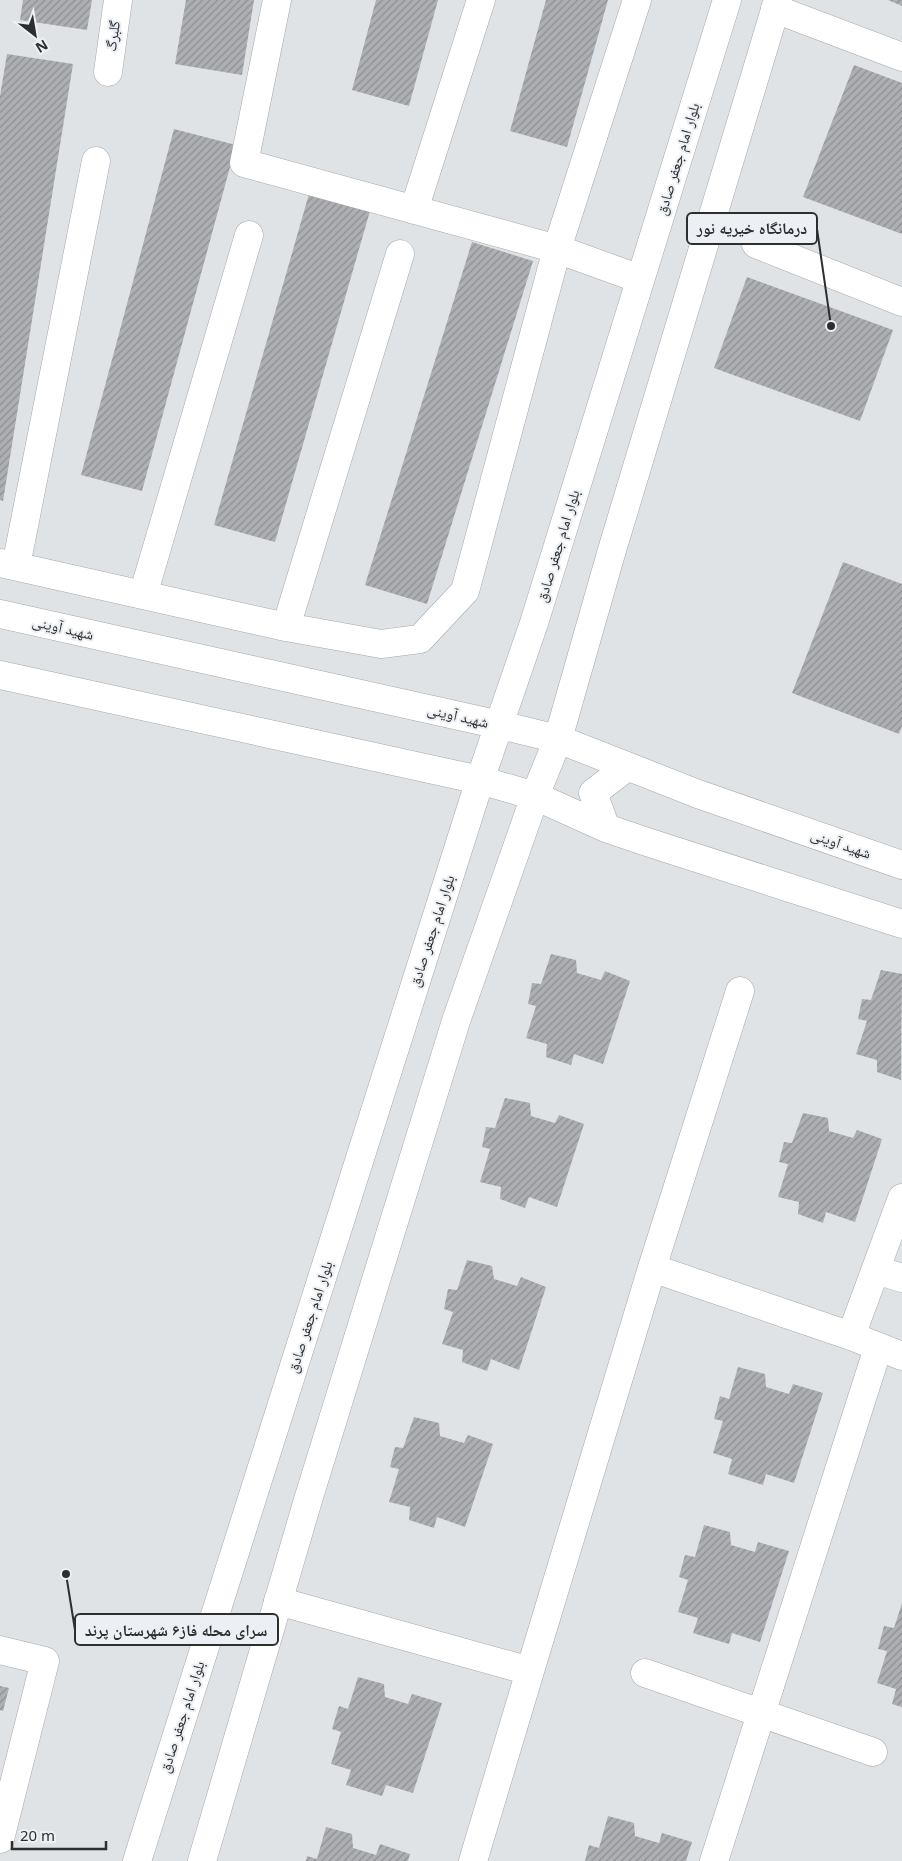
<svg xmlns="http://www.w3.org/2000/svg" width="902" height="1861" viewBox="0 0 902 1861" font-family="'Noto Sans','Noto Naskh Arabic',sans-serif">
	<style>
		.building { fill: url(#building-hatch) }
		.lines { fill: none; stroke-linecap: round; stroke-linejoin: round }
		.minor-casing { stroke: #a5a8ab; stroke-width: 29 }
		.tertiary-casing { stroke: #a5a8ab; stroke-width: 29 }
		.minor { stroke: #fff; stroke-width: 28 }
		.tertiary { stroke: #fff; stroke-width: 28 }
		.labels { text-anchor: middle; stroke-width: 4; stroke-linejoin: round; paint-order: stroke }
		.street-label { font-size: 15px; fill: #2d2e30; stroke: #ecf0f4 }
		.leader { fill: none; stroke: #2d2e30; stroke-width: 2 }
		.callout-dot { fill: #2d2e30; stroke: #ecf0f4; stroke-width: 2 }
		.callout { fill: #ecf0f4; stroke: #2d2e30; stroke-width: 2 }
		.callout-label { font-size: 16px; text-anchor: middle; font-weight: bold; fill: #2d2e30 }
	</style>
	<defs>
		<pattern id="building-hatch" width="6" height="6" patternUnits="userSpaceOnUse" patternTransform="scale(1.25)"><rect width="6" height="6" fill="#aeafb3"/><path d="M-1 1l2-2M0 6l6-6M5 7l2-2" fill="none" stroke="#8e8f92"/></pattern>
	</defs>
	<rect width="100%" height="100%" fill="#dfe3e6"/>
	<!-- building -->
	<path class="building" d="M23,0h69l-5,30 -67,-10z
		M186,0h68l-12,75 -67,-11z
		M376,0h62l-29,106 -57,-16z
		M546,0h62l-41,147 -57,-16z
		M888,0h14v6z
		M7,54l66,10 -70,437 -3,-1v-404z
		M854,65l48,18v151l-99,-37z
		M174,129l62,16 -94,346 -61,-16z
		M313,180l61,17 -99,345 -61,-17z
		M472,242l61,19 -106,343 -62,-19z
		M747,277l146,53 -33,91 -146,-53z
		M843,562l59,22v142l-3,8 -107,-41z
		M551,954l25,6 1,13 24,7 4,-9 25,10 -27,83 -29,-10 -3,11 -25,-8 1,-13 -21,-6 10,-32 -8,-2 4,-21 9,1z
		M881,970l21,4 -1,106 -24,-8v-12l-21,-6 11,-33 -9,-2 4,-20 9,1z
		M505,1098l25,5 1,13 24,7 4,-8 25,9 -27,83 -28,-10 -4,11 -25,-9 1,-12 -21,-5 10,-33 -8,-2 4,-20 9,1z
		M803,1113l25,5 1,13 24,7 4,-8 25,9 -27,83 -29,-10 -3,11 -25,-9 1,-12 -21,-5 10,-33 -9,-2 5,-20 8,1z
		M467,1260l25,6 2,13 23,7 4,-9 25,10 -27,83 -28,-11 -4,12 -25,-9 1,-12 -21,-6 11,-32 -9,-3 4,-20 9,1z
		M738,1367l27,7 1,13 23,7 4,-10 30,9 -29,90 -28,-9 -3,11 -35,-11 4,-15 -19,-6 10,-32 -9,-2 6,-23 9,3z
		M414,1417l25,6 1,13 24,7 4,-8 25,9 -28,83 -28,-10 -3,11 -25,-8 1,-13 -21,-5 10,-33 -9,-2 5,-20 8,1z
		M704,1525l26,7 1,13 24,7 3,-10 31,9 -29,91 -28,-9 -3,11 -36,-11 5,-15 -20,-6 10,-32 -9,-3 6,-22 10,2z
		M902,1603v104l-10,-3 4,-15 -19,-6 10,-32 -9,-2 6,-23 10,2z
		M358,1677l26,7 1,13 23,7 4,-10 30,9 -29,90 -27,-8 -4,11 -36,-11 5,-15 -20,-6 10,-32 -9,-3 7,-23 9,3z
		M0,1686l9,2 -6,23 -3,-1z
		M608,1816l26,7 1,13 24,7 3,-10 30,9 -6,19h-101l4,-16 10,3z
		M326,1827l26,7 1,14 23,7 4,-11 30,10 -2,7h-102l1,-5 10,3z"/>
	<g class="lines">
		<defs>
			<path id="minor" d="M277,0l-33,163 313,86 83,30
				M775,9l127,48
				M108,72l10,-72
				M414,210l67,-210
				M756,244l146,58
				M0,563l286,64 95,17 39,-5 45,-48 92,-342 80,-249
				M16,566l80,-405
				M143,595l106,-360
				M0,614l500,111
				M286,627l114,-373
				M0,675l480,105
				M652,1268l199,68 51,20
				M876,1270l26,8
				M851,1336l51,-138
				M278,1601l252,70 -57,190
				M0,1650l45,11 -45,178
				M530,1671l122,-403 88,-277
				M645,1673l228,79
				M714,1861l164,-513"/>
			<path id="tertiary" d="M500,725l58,14 140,55 204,71
				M480,780l55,16 71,32 38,13 258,83
				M606,828l-13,-35 34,-26
				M137,1861l343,-1081 54,-157 193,-623
				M202,1861l106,-361 148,-479 79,-225 23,-57 54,-189 166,-550"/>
		</defs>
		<!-- minor casing -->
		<use href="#minor" class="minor-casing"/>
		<!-- tertiary casing -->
		<use href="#tertiary" class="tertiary-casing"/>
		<!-- minor -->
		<use href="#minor" class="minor"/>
		<!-- tertiary -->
		<use href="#tertiary" class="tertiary"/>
	</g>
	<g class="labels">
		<!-- street labels -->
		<g class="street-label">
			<text transform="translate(113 36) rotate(-82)" y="5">گلبرگ</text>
			<text transform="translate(678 159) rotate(-73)" y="5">بلوار امام جعفر صادق</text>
			<text transform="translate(558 546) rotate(-73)" y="5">بلوار امام جعفر صادق</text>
			<text transform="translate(63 628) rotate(13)" y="5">شهید آوینی</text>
			<text transform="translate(458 716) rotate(13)" y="5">شهید آوینی</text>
			<text transform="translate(841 844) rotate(19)" y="5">شهید آوینی</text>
			<text transform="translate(432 931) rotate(-72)" y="5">بلوار امام جعفر صادق</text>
			<text transform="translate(310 1317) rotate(-72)" y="5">بلوار امام جعفر صادق</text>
			<text transform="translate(182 1717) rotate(-72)" y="5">بلوار امام جعفر صادق</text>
		</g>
	</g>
	<!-- callouts -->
	<path class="leader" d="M831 326L817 229M66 1574L75 1630"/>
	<g class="callout-dot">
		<circle cx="831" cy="326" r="5"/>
		<circle cx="66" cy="1574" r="5"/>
	</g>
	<g class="callout">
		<rect x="687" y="213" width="130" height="31" rx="5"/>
		<rect x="75" y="1614" width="203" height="31" rx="5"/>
	</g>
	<g class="callout-label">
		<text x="752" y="234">درمانگاه خیریه نور</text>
		<text x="176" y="1636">سرای محله فاز۶ شهرستان پرند</text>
	</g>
	<!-- north arrow -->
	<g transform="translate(35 35) rotate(149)" stroke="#ecf0f4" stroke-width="4" paint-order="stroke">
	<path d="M0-4L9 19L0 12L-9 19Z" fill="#2d2e30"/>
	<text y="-8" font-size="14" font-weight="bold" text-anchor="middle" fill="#2d2e30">N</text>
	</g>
	<!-- scale -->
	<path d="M12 1841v8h94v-8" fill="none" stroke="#2d2e30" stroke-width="2.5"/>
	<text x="20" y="1841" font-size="15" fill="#2d2e30" stroke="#ecf0f4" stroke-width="4" paint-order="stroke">20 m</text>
</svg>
